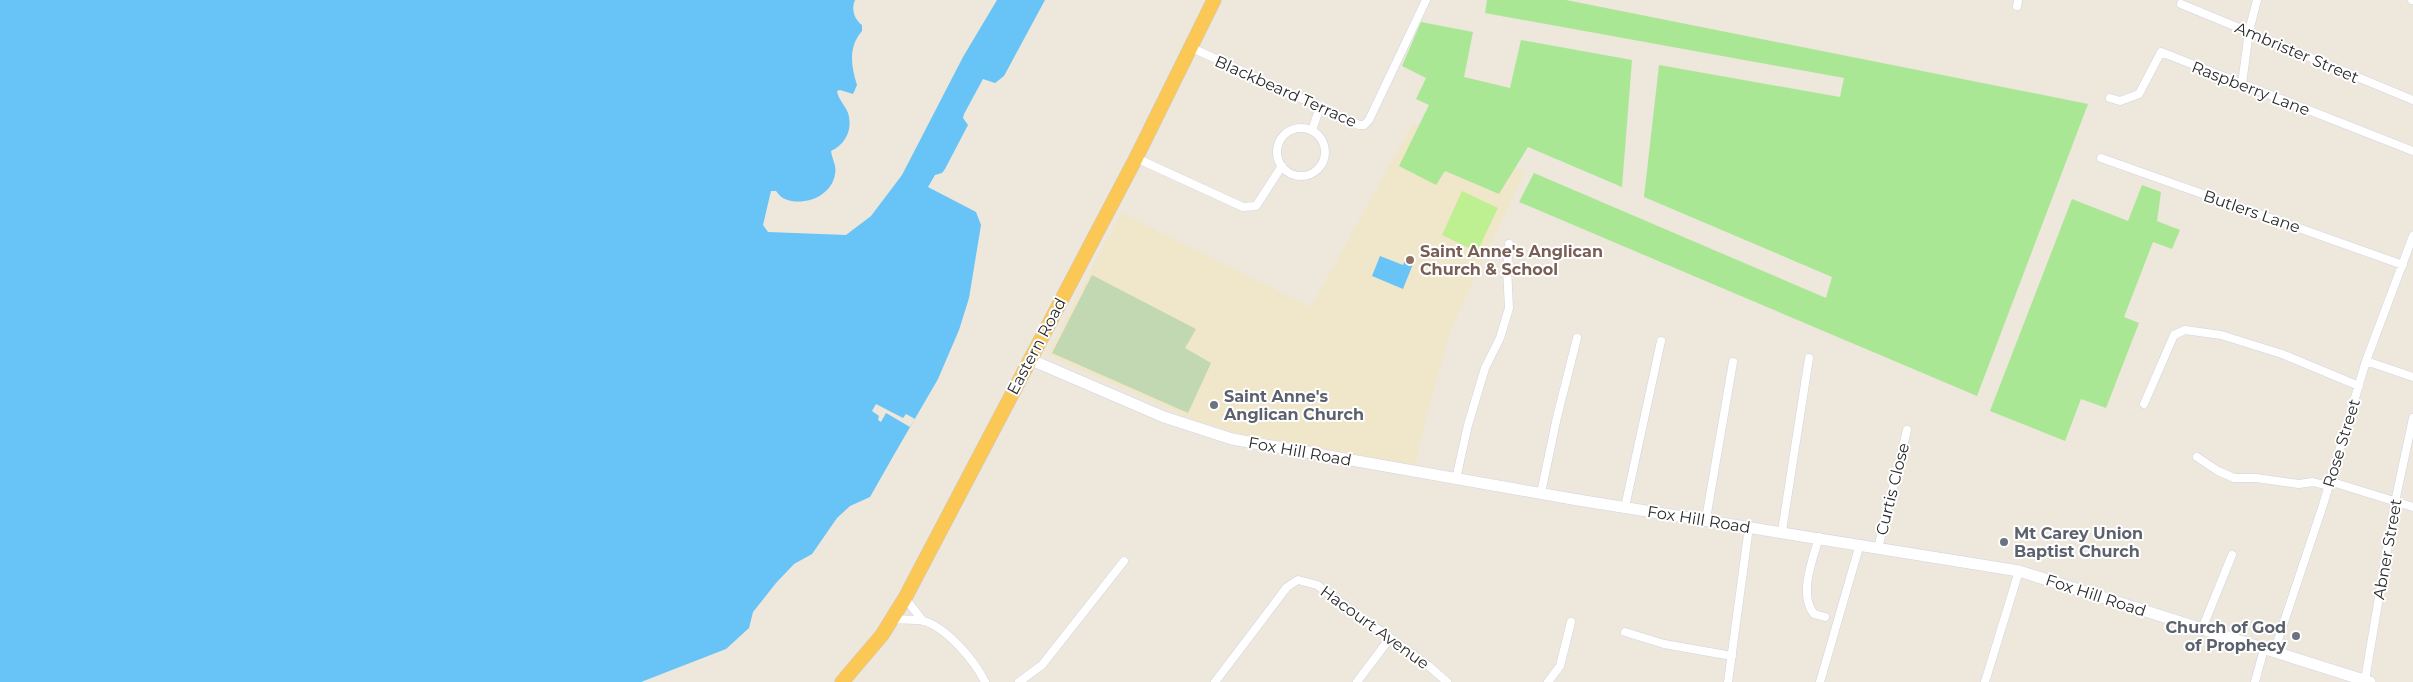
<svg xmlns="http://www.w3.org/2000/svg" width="2413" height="682" viewBox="0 0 2413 682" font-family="Montserrat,sans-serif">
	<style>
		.education { fill: #f0e7ca }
		.green { fill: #a9e795 }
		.cemetery { fill: #c1d8b2 }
		.pitch { fill: #beef90 }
		.water { fill: #68c3f6 }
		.pier { fill: #ede7dc }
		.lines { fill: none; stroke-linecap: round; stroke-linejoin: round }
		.minor-casing { stroke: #d1d3e4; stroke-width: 9 }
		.secondary-casing { stroke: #d1d3e4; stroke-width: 12 }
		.trunk-casing { stroke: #c8c8c8; stroke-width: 15 }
		.minor { stroke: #fff; stroke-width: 8 }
		.secondary { stroke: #fff; stroke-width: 11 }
		.trunk { stroke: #fcc855; stroke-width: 14 }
		.education-dot { fill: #8d6e63; stroke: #fff; stroke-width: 2 }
		.worship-dot { fill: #6b7280; stroke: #fff; stroke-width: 2 }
		.labels { text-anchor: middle; stroke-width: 4; stroke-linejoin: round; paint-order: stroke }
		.street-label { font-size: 16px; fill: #2b2b2b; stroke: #fff }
		.education-label { font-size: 16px; font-weight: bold; fill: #785e54; stroke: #fff; text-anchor: start }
		.worship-label { font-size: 16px; font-weight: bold; fill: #5b616d; stroke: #fff; text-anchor: start }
	</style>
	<rect width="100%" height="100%" fill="#ede7dc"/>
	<!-- education -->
	<path class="education" d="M1413,123l112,48 -74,158 -27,96 -9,42 -178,-34 -43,-13 -147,-65 74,-142 190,94z"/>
	<!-- green -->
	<path class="green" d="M1487,0h79l522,104 -111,292 -458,-194 15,-29 292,125 6,-21 -188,-80 15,-132 181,32 4,-19 -359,-65z
		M1421,22l52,10 -9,45 46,11 11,-48 111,20 -10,127 -94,-40 -29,47 -54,-23 -9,14 -37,-19 30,-61 -13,-6 10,-21 -24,-12z
		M2142,185l19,7 -4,29 23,9 -8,19 -19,-7 -29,75 15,6 -33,85 -25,-9 -16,42 -75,-30 82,-212 56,22z"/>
	<!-- cemetery -->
	<path class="cemetery" d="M1092,275l104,54 -11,19 26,15 -23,50 -136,-60z"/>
	<!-- pitch -->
	<path class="pitch" d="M1462,191l36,17 -21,44 -35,-17z"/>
	<!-- water -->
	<path class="water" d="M0,0h855c-4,9 -1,19 7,25v6c-14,16 -11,35 -5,54l-4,9 -13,-4 -3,1c1,8 8,14 11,22 5,16 -2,31 -17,38 1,8 6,15 4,23 -3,22 -31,33 -50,25 -4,-1 -7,-6 -9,-8h-5l-8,34 5,7 78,3 25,-19 31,-41 61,-118 34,-57h48l-41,76 -9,7 -12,-4 -19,35 -1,4 5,7 -23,44 -3,4 -7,2 -7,12 48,25 5,13 -12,73 -10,32 -21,49 -43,74 -25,44 -20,9 -13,12 -25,36 -18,10 -18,19 -23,29 -4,16 -23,21 -85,33h-641z
		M1380,256l23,9 2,-5 8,4 -10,25 -31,-13z"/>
	<!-- pier -->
	<path class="pier" d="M876,404l27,14 3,-4 9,5 -5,8 -24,-14 -5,9 -3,-2 1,-4 -7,-5z"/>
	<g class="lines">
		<defs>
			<path id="minor" d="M2412,0h1
				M2181,4l232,96
				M2017,6l1,-6
				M1190,47l169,78h5l5,-5 57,-120
				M2242,84l7,-53 8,-31
				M2110,98l10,3 19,-7 22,-42 252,99
				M1277 152a24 24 0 1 1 48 0a24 24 0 1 1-48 0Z
				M1312,130l8,-23
				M1136,158l107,49 13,-1 26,-40
				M2101,158l302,107
				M2366,361l47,16
				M2144,404l30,-69 11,-5 36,5 61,19 77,32
				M2197,457l21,14 16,7h22l43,6 14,-2 15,4
				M1456,479l12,-54 17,-57 15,-30 9,-30 -2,-40 2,-24
				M2329,481l84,26
				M1541,493l16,-76 20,-79
				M1625,507l36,-166
				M1706,519l27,-157
				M1782,531l27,-173
				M1819,537c-6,22 -21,57 -5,77l11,3
				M1878,548l29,-118
				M905,598l18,23
				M892,619c10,1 23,0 32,2 23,7 51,40 61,61
				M2202,629l30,-74
				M1625,632l39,12 68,12
				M2274,652l49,-147 43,-144 47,-125
				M2365,680l30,-178 18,-84
				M1019,682l23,-17 82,-104
				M1215,682l72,-95 11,-7 19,5 113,82 17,15
				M1357,682l33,-44
				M1548,682l12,-16 11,-44
				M1728,682l21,-155
				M1820,682l40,-138
				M1985,682l34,-111
				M2255,682l9,-33"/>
			<path id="secondary" d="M1029,359l135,58 68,22 346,61 441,71 351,111"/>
			<path id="trunk" d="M842,682l40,-47 23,-37 231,-440 78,-158"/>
		</defs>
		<!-- minor casing -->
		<use href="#minor" class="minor-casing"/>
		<!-- secondary casing -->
		<use href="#secondary" class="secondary-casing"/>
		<!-- trunk casing -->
		<use href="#trunk" class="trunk-casing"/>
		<!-- minor -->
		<use href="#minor" class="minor"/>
		<!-- secondary -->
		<use href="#secondary" class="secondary"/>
		<!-- trunk -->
		<use href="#trunk" class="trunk"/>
	</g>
	<!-- markers -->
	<circle class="education-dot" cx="1410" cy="260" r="5"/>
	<g class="worship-dot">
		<circle cx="1214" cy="405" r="5"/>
		<circle cx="2004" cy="542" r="5"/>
		<circle cx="2296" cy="636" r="5"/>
	</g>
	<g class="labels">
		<!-- street labels -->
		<g class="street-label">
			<text transform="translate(2297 52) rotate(23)" y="6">Ambrister Street</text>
			<text transform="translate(2251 88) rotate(21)" y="6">Raspberry Lane</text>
			<text transform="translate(1286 91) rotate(24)" y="6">Blackbeard Terrace</text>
			<text transform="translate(2252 211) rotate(19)" y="6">Butlers Lane</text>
			<text transform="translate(1036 346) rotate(-62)" y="6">Eastern Road</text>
			<text transform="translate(2341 443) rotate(-73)" y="6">Rose Street</text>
			<text transform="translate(1300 451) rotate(10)" y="6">Fox Hill Road</text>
			<text transform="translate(1892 489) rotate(-76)" y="6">Curtis Close</text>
			<text transform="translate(1699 519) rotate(9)" y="6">Fox Hill Road</text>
			<text transform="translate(2387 549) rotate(-80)" y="6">Abner Street</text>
			<text transform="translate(2096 595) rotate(18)" y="6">Fox Hill Road</text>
			<text transform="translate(1375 627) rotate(36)" y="6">Hacourt Avenue</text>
		</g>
		<!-- education labels -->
		<g class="education-label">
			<text x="1420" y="257">Saint Anne's Anglican<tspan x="1420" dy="18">Church &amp; School</tspan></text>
		</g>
		<!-- worship labels -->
		<g class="worship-label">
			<text x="1224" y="402">Saint Anne's<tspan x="1224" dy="18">Anglican Church</tspan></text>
			<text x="2014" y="539">Mt Carey Union<tspan x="2014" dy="18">Baptist Church</tspan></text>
			<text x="2286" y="633" text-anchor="end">Church of God<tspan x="2286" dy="18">of Prophecy</tspan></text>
		</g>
	</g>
</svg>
